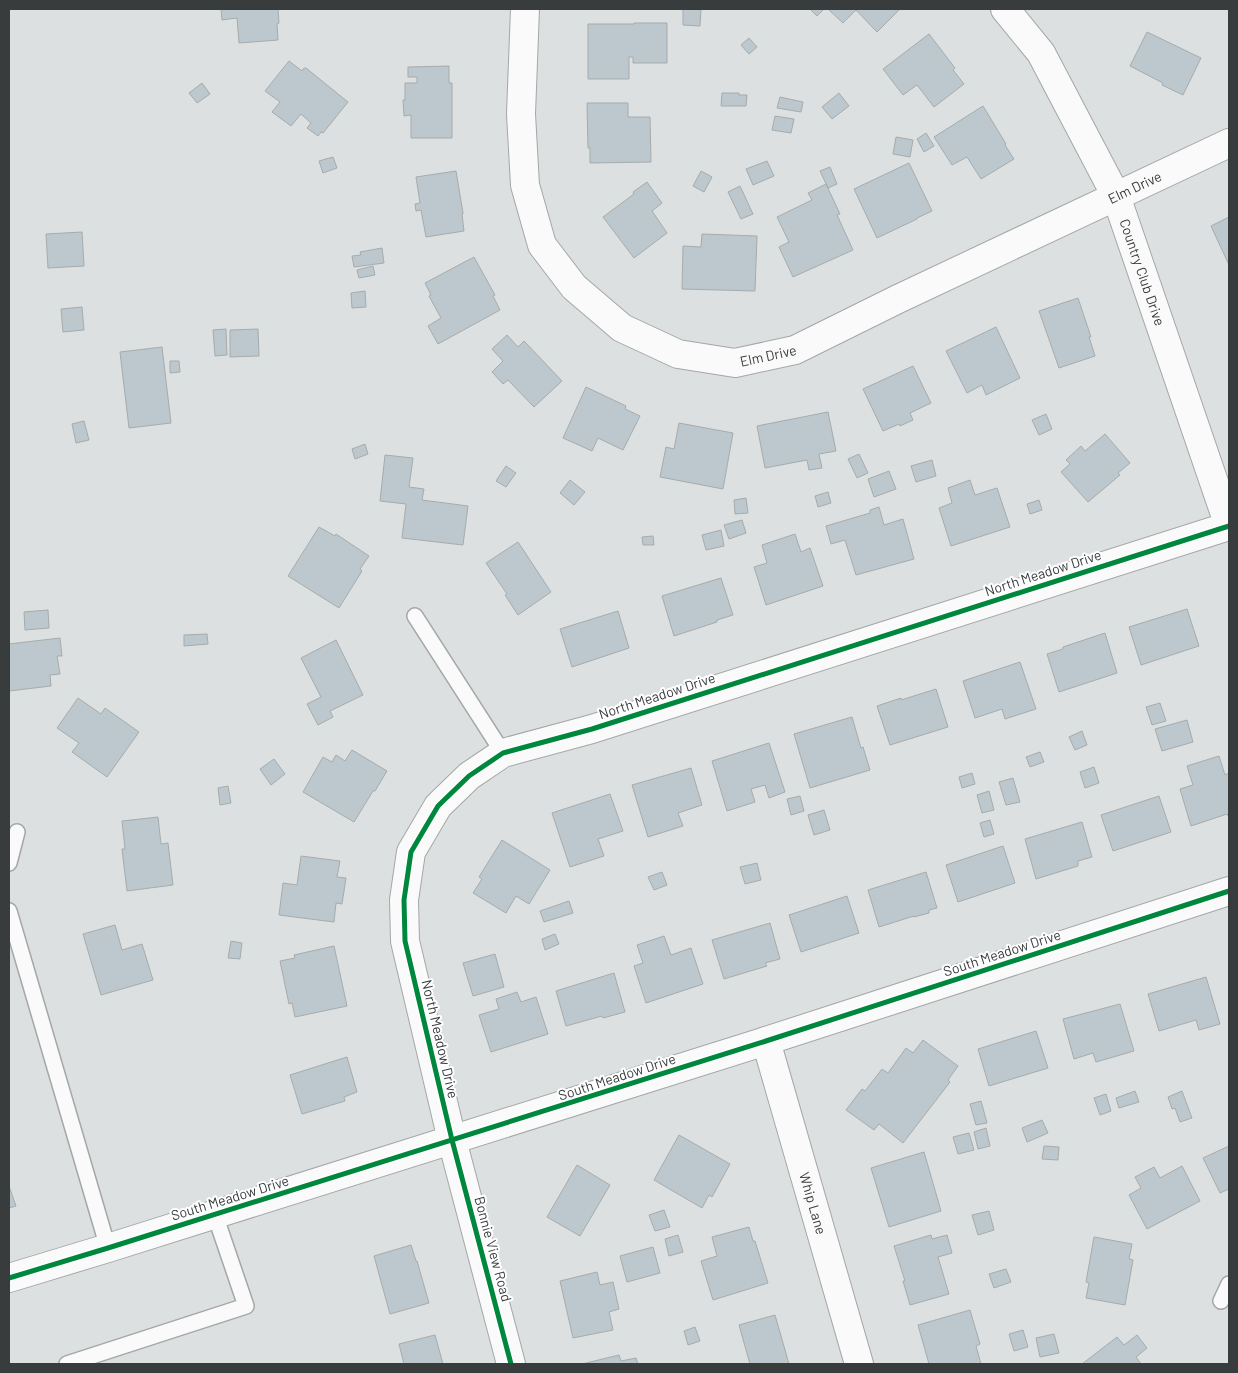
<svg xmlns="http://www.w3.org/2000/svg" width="1238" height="1373" viewBox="0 0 1238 1373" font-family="Barlow,sans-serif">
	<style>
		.building { fill: #bcc8cd; stroke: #a7abac }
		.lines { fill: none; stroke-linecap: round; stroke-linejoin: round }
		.lane-casing { stroke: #a4a7a8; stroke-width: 18 }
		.street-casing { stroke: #a4a7a8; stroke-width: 30 }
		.lane { stroke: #fafafa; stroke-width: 15 }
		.street { stroke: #fafafa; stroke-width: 28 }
		.cycleway-casing { stroke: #fff; stroke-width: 8 }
		.cycleway { stroke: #00873e; stroke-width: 5 }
		.labels { text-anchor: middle; stroke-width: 4; stroke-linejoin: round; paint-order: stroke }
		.street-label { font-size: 14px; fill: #393c3d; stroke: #fff }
	</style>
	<rect width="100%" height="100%" fill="#dce0e1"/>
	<!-- building -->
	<path class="building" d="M221,9h57l1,14 -2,1 1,16 -39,3 -2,-25 -15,2z
		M683,9h18l-1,17 -17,-1z
		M810,9h14l-7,7z
		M828,9h72l-23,23 -21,-22 -13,13z
		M634,23h33v40h-34v-6h-4v22h-41v-55h46z
		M1147,32l54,26 -18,37 -21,-10 1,-2 -33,-17z
		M929,34l26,34 -2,2 11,14 -30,23 -17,-22 -14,10 -20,-26z
		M749,38l8,9 -8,7 -8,-9z
		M289,61l13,10 2,-3h2l42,34 -25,31 -2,-1 -3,4 -11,-8 4,-5 -10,-9 -10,12 -19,-14 8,-10 -15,-11z
		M449,66v17h3v55h-41v-23l-7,1 -1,-16h2v-17h12v-6h-9v-10z
		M202,83l8,11 -13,9 -8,-10z
		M722,93h17v2h8l-1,11h-25z
		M839,93l10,13 -17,13 -10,-12z
		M780,97l23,5 -2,10 -24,-4z
		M587,103h41v14h22l1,45 -61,1v-15h-2z
		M983,106l23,38 -1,1 9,14 -33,20 -14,-22 -15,8 -18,-28z
		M775,116l19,3 -3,14 -19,-3z
		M926,133l8,13 -10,6 -7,-13z
		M896,137l17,3 -3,17 -17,-3z
		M333,157l4,11 -14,5 -4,-12z
		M767,161l7,15 -21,9 -7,-16z
		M909,163l23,48 -15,7v1l-40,19 -23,-49z
		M830,167l7,17 -9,4 -8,-17z
		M456,171l7,42v1h-1l2,17 -38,6 -5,-27 -5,1 -1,-7 5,-1 -4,-26z
		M701,171l11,6 -8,15 -11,-6z
		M647,182l15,21 -10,8 15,22 -33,25 -31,-41 31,-23 -1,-2z
		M826,184l14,30 -3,1 16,35 -60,27 -14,-30 10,-5 -12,-25 35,-17 -4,-7z
		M740,186l13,28 -12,5 -13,-27z
		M1229,217v48l-18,-39z
		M82,232l2,34 -36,2 -2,-34z
		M702,234l55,2 -2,55 -73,-2 1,-43 18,1z
		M382,248l2,15 -30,4 -2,-11 9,-1 -1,-3z
		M474,257l21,38 -2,1 7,14 -62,34 -10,-18 13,-8 -12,-22 2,-1 -6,-12z
		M373,266l2,9 -16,3 -2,-8z
		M365,291l1,16 -14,1 -1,-15z
		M1078,298l13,39h-2l6,19 -36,12 -20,-57z
		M82,307l2,23 -21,2 -2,-23z
		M996,327l24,51 -34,17 -4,-10 -15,8 -21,-42z
		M226,329l1,26 -12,1 -2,-26z
		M258,329l1,27 -29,1v-27z
		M507,335l11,12 6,-6 38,40 -28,26 -26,-27 -5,4 -11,-12 11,-11 -11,-12z
		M162,347l9,76 -42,5 -9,-76z
		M170,361h9l1,11 -10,1z
		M913,366l18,37 -21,10 3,7 -13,6 -1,-2 -16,7 -20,-42z
		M586,387l40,19 -1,3 15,7 -17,34 -25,-12 -6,13 -29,-13z
		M828,412l8,39 -17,3 3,14 -13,2 -2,-10 -42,8 -8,-42z
		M1046,414l6,15 -13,6 -7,-15z
		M84,421l5,19 -13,3 -4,-19z
		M679,423l54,10 -10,56 -63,-12 6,-30 8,2z
		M1105,434l25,29 -12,10 2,2 -32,27 -27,-30 9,-8 -4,-4 15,-14 4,5z
		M365,444l3,10 -13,5 -3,-10z
		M859,454l9,19 -11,5 -9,-19z
		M385,455l28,3 -4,29 15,2 -2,11 46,6 -5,39 -61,-7 4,-34 -26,-3z
		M932,460l4,16 -20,6 -5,-16z
		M506,466l10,7 -10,14 -10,-6z
		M889,471l7,18 -22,8 -6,-18z
		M570,480l15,12 -11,13 -14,-12z
		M970,480l5,15 22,-7 13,39 -59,19 -12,-38 13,-5 -4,-15z
		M828,492l3,11 -13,4 -3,-11z
		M746,498l2,15 -13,1 -1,-14z
		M1039,500l3,10 -12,4 -3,-10z
		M879,507l5,18 19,-6 11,40 -58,16 -11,-35 -14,4 -5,-18 44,-13v-3z
		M742,520l4,13 -17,6 -5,-14z
		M319,527l16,9 1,-2 33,22 -9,13 2,2 -23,37 -51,-32z
		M721,530l3,16 -18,4 -4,-15z
		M795,534l6,18 9,-4 13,38 -57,19 -12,-38 13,-4 -5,-18z
		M653,536l1,9h-11l-1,-8z
		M518,542l33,50 -33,23 -13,-20 2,-1 -21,-31z
		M721,578l12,37 -16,5v2l-43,14 -12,-40z
		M1187,609l12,37 -58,19 -12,-38z
		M48,610l1,18 -24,2 -1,-18z
		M618,611l11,37 -57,19 -12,-38z
		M1105,633l12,40 -58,19 -12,-38 16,-5v-2z
		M207,634l1,10 -24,2v-11z
		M60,638l2,18h-5l3,18 -10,1 1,11 -42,5v-47z
		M336,640l27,55 -33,16 3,6 -15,8 -11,-21 14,-7 -20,-39z
		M1020,662l16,47 -31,10 -3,-10 -27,9 -12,-37z
		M936,689l12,38 -58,18 -13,-39 24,-8v2z
		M78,698l23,16 4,-6 34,24 -32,45 -35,-25 7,-9 -22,-15z
		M1160,703l6,18 -14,4 -6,-18z
		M852,717l9,31 2,-1 7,23 -60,18 -16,-54z
		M1187,720l6,22 -31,9 -7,-22z
		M1082,731l5,14 -12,5 -6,-13z
		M769,743l16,49 -16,6 -4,-13 -14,4 4,13 -28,9 -15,-50z
		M352,750l35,21 -12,20h-2l-19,31 -51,-30 20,-35 9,5 4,-7 9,6z
		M1040,752l4,10 -14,5 -4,-10z
		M1219,756l6,19 4,-2v43h-1l-1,-2 -36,12 -11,-37 13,-4 -6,-19z
		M274,759l11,15 -14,11 -11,-16z
		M1094,767l5,16 -14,5 -5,-16z
		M691,768l11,37 -24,8 5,13 -35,11 -16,-52z
		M972,773l3,11 -13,4 -3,-11z
		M1013,778l7,24 -14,3 -7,-23z
		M228,786l3,17 -11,2 -2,-17z
		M989,791l5,19 -12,3 -5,-18z
		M610,794l13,37 -25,8 6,17 -34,11 -18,-54z
		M800,796l4,15 -13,4 -4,-16z
		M1159,796l12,36 -58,19 -12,-36z
		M824,810l6,20 -16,5 -6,-20z
		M158,817l3,27 7,-1 5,42 -46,6 -5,-42h3l-3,-28z
		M990,820l4,14 -10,3 -4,-14z
		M1082,822l10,35 -14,4v5l-42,13 -11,-40z
		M502,840l48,30 -21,34 -13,-8 -10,17 -33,-20 9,-14 -3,-2z
		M1003,846l12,37 -57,19 -12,-37z
		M301,856l39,5 -3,16 9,1 -4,26 -6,-1 -2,19 -55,-7 4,-32 14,2z
		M757,863l4,17 -16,4 -5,-17z
		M662,872l5,13 -13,5 -6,-13z
		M926,872l11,36 -8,2v3l-15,4v-1l-35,11 -11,-37z
		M847,896l12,37 -58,19 -12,-37z
		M569,901l4,12 -29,9 -4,-11z
		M770,923l10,36 -15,4 2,3 -43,13 -12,-39z
		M115,925l7,25 20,-6 11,36 -52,15 -18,-61z
		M555,934l4,10 -14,6 -3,-11z
		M664,936l7,19 20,-7 12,36 -57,19 -12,-37 9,-3 -6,-18z
		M231,941l11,2 -2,16 -12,-1z
		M334,946l13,60 -52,11 -3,-14 -3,1 -9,-43 15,-3 -1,-3z
		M495,954l9,33 -31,9 -10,-33z
		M614,973l11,39 -22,6 -1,-2 -36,10 -10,-35z
		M1206,977l14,47 -21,6 -3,-10 -37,11 -11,-37z
		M517,992l4,10 15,-5 12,37 -57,18 -12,-37 20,-6 -3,-10z
		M1120,1004l14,47 -38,11 -3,-9 -19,6 -11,-40z
		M1036,1031l12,37 -59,18 -11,-37z
		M923,1040l35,26 -10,14 2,2 -47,61 -24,-19 -5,6 -28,-20 16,-21 3,2 17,-22 6,4 18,-25 7,5z
		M347,1057l10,35 -13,5 1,4 -43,13 -12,-39z
		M1135,1091l4,11 -20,6 -3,-10z
		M1182,1091l10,27 -12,4 -5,-14 -3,1 -4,-12z
		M1106,1094l5,17 -11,4 -6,-17z
		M981,1101l6,22 -11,2 -6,-21z
		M1042,1120l6,13 -21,9 -5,-14z
		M986,1128l4,18 -12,3 -4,-17z
		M969,1133l5,17 -16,4 -5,-17z
		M679,1135l51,29 -18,33 -3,-2 -7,13 -48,-28z
		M1044,1146l15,1 -1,13 -16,-1z
		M1229,1146v43l-9,4 -17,-35z
		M924,1152l17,59 -52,16 -18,-59z
		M577,1165l33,20 -30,51 -33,-19z
		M1182,1166l18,35 -53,28 -18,-34 12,-7 -6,-11 19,-10 6,11z
		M9,1186l7,20 -7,2z
		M664,1210l6,17 -15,4 -6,-16z
		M989,1211l5,19 -16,5 -6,-20z
		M749,1227l4,14h2l13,42 -55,17 -12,-39 16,-5 -5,-19z
		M678,1235l5,17 -14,4 -4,-17z
		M931,1235l1,4 15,-4 5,18 -14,4 11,37 -39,11 -7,-24h2l-11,-35z
		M1094,1237l38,7 -3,15 4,1 -8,45 -39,-7 3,-15 -3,-1z
		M411,1245l5,16h1l12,42 -39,11 -16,-58z
		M653,1247l7,26 -33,9 -7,-26z
		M1006,1269l5,13 -17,6 -5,-14z
		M597,1272l3,13 13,-3 6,27 -10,3 4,18 -40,8 -13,-57z
		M970,1310l10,34 -4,2 5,18h-52l-11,-39z
		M775,1315l14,49h-39l-11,-39z
		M695,1327l5,14 -12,4 -4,-14z
		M1023,1330l5,17 -14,4 -5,-17z
		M1054,1334l5,19 -19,4 -4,-19z
		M435,1335l8,29h-39l-5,-20z
		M1137,1335l10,13 -11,9 5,7h-59l35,-27 7,8z
		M619,1355l2,6 15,-3 2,6h-56z"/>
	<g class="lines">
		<defs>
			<path id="lane" d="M415,616l88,137
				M9,863l8,-31
				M9,911l99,337
				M1221,1301l8,-17
				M67,1364l179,-58 -31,-91"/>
			<g id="street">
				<path id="s1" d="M525,9l-4,105 4,71 17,60 32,42 48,41 56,26 57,9 60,-13 103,-51 331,-156"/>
				<path id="s2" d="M1005,9l36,44 75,143 113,330"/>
				<path id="s3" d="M766,1041l93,323"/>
				<path d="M9,1278l99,-30 658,-207 463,-150"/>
				<path d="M511,1364l-59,-224 -47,-199 -1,-41 7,-48 27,-46 31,-30 34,-23 89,-24 637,-203"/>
			</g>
		</defs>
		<!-- lane casing -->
		<use href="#lane" class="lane-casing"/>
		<!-- street casing -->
		<use href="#street" class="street-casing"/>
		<!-- lane -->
		<use href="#lane" class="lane"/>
		<!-- street -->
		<use href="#street" class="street"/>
		<defs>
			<path id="cycleway" d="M9,1278l99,-30 658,-207 463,-150
				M511,1364l-59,-224 -47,-199 -1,-41 7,-48 27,-46 31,-30 34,-23 89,-24 637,-203"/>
		</defs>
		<!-- cycleway casing -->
		<use href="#cycleway" class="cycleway-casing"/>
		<!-- cycleway -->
		<use href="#cycleway" class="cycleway"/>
	</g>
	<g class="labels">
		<!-- street labels -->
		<g class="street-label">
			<text dy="5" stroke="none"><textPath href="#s1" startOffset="912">Elm Drive</textPath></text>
			<text dy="5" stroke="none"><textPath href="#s2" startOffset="299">Country Club Drive</textPath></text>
			<text dy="5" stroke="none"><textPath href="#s1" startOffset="508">Elm Drive</textPath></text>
			<text transform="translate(1043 573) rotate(-18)" y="5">North Meadow Drive</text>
			<text transform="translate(657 696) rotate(-18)" y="5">North Meadow Drive</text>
			<text transform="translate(1002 953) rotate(-18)" y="5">South Meadow Drive</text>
			<text transform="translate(440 1039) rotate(77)" y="5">North Meadow Drive</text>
			<text transform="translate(617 1077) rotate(-18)" y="5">South Meadow Drive</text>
			<text transform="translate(230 1198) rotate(-17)" y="5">South Meadow Drive</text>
			<text dy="5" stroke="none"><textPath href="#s3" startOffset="169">Whip Lane</textPath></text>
			<text transform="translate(493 1249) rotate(75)" y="5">Bonnie View Road</text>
		</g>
	</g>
	<!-- border -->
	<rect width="1238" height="1373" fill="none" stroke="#393c3d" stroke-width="20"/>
</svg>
